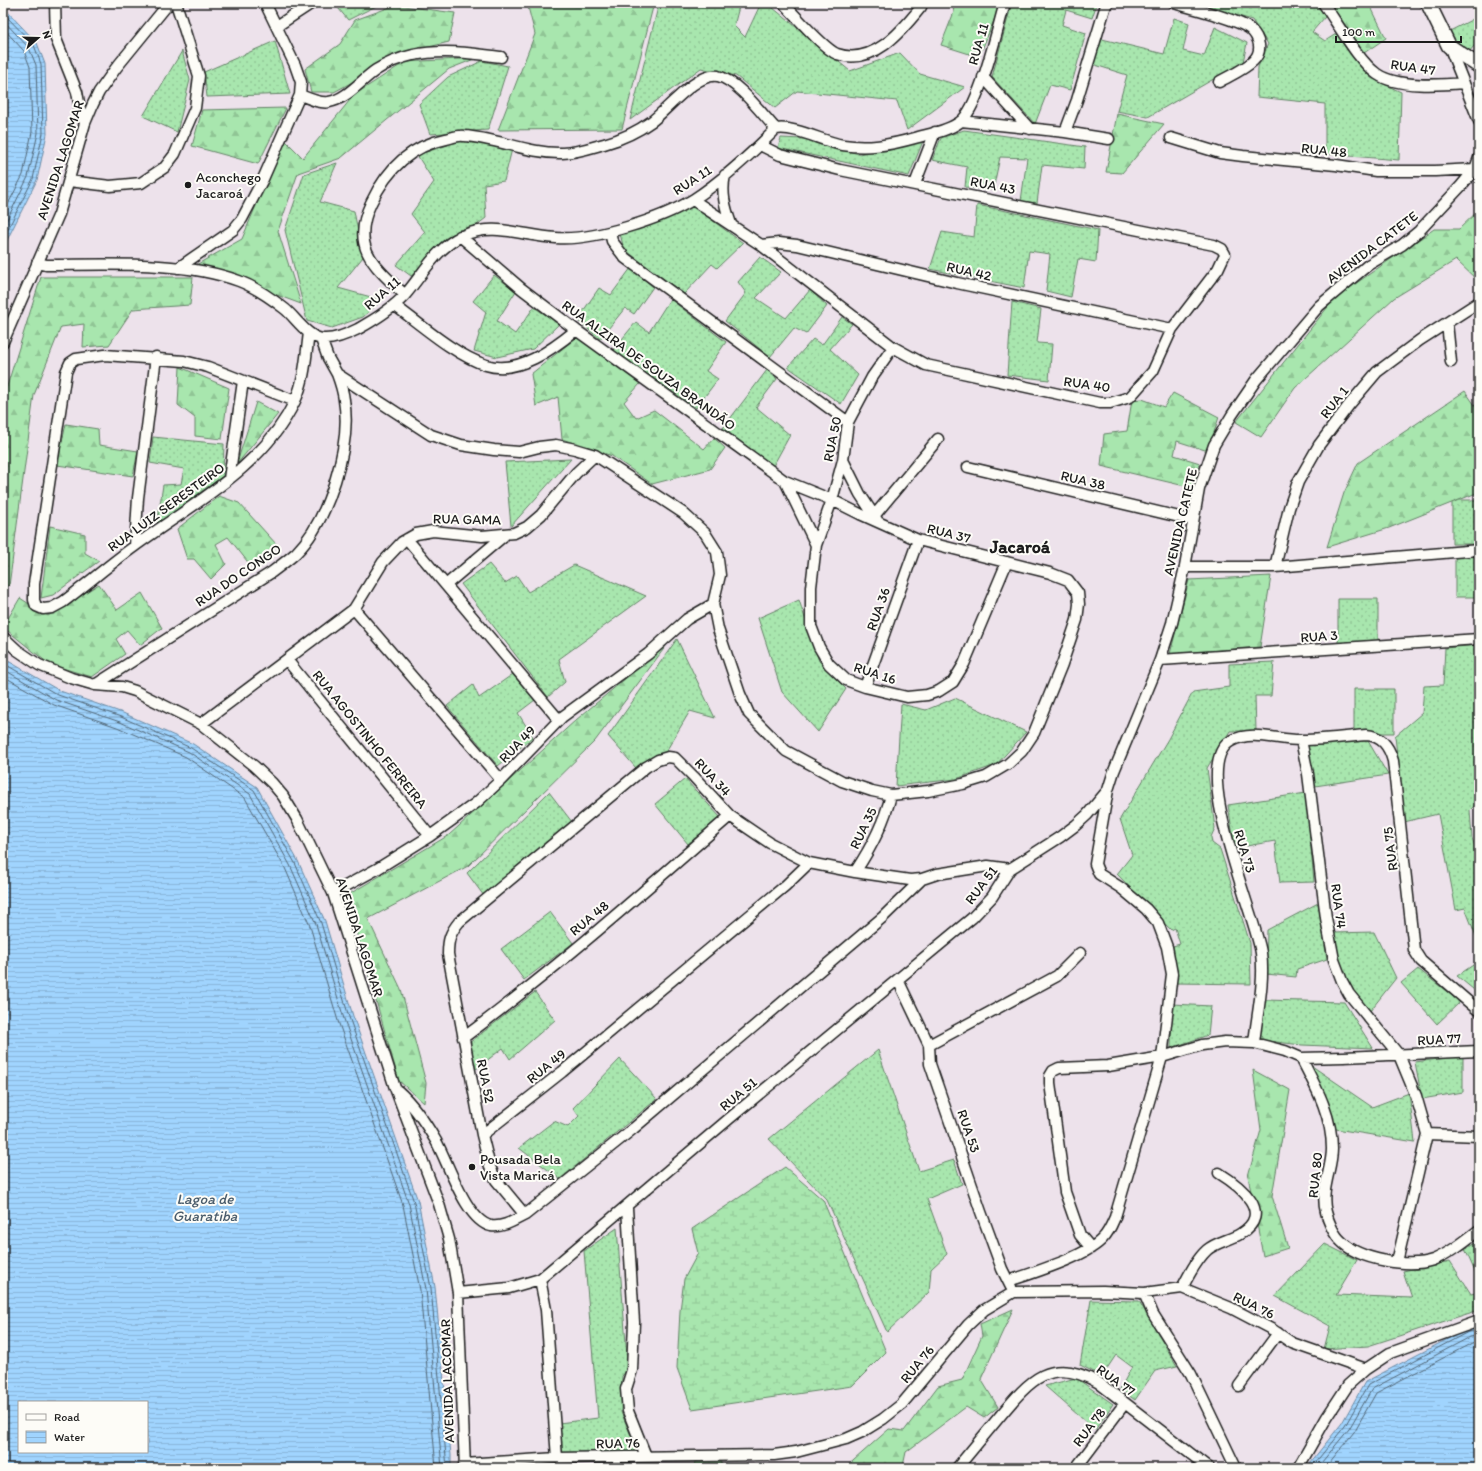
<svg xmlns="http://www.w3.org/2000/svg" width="1482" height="1471" viewBox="0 0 1482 1471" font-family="Itim,sans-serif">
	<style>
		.grass { fill: url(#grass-dots); stroke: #628165 }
		.forest { fill: url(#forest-firs); stroke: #628165 }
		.wetland { fill: url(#wetland-marsh); stroke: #628165 }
		.water { fill: url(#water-rules); stroke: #6b8aa4; fill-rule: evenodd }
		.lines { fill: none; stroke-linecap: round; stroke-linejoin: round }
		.shore { stroke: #516676; stroke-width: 1 }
		.minor-casing { stroke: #1c1c1c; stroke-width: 13 }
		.secondary-casing { stroke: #1c1c1c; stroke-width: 17 }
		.minor { stroke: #fdfcf7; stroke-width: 10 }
		.secondary { stroke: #fdfcf7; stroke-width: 14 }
		.poi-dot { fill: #1c1c1c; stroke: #fdfcf7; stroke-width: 1.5 }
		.labels { text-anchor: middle; stroke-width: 4; stroke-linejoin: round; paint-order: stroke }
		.street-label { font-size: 14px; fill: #1c1c1c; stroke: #fdfcf7 }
		.poi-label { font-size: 14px; fill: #1c1c1c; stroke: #fdfcf7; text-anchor: start }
		.water-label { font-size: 15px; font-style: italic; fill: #4a5c6b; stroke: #fdfcf7 }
		.district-label { font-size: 18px; font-weight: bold; fill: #1c1c1c; stroke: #fdfcf7 }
	</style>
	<defs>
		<pattern id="grass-dots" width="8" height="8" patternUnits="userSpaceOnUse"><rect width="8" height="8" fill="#a8e6ae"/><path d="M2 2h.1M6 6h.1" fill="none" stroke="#90c595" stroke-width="1.8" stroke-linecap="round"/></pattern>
		<pattern id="forest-firs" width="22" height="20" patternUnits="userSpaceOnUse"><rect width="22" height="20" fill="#a8e6ae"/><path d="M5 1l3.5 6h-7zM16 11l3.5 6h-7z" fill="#90c595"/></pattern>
		<pattern id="wetland-marsh" width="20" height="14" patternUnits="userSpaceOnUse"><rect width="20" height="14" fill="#a8e6ae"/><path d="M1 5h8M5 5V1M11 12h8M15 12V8" fill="none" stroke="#90c595"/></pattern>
		<pattern id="water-rules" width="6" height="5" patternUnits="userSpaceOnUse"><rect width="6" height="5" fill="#a0d4fe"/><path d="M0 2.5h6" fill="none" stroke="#89b5d9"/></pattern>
	</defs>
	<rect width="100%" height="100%" fill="#ede2eb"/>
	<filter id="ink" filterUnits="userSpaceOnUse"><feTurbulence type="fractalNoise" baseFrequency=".025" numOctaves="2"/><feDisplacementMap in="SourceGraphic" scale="8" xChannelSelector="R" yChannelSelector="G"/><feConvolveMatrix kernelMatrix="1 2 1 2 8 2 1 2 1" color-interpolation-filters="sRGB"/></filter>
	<g filter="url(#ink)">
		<!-- grass -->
		<path class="grass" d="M334,3h48l-34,17z
			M659,3h81l-6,23 11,11 16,-34h6l83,68 50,-18 20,21 45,13 -58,43 -10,-29 -100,-10 -22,17 -39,-32 -35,-8 -71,52z
			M1012,3h85l-5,15 -26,-8 -4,15 24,8 -16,57 -20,-5 -15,39 -43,-47z
			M1209,3h107l9,14 -13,15 13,9 11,-7 35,44 30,14 -2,68 -74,-6v-50l-68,-7 1,-30 10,-23 -16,-24 -44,-13z
			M1479,16v24l-10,12 -23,-19z
			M1174,18l15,5 -6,28 21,5 11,-29 32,16 -4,19 -95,55 -31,-6 10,-36 -35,-11 10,-25 62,15z
			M275,41l15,53 -83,3 -3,-25z
			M182,51l8,29 -13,52 -34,-16z
			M482,61l26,5 -20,64 -58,4 -11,-30 29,-27z
			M964,130l121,17 -1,22 -42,-4 -5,38 -16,-2 6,-43 -27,-1 -7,33 -28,-3 2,-20 -35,-7 9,-22z
			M781,138l22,1 56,15 64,-13 -14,35 -131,-28z
			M460,141l52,8 -8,32 -20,3 2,34 -75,58 -15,-11 29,-33 -14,-18 23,-32 -17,-27z
			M337,163l-17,39 34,9 9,46 -25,31 44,12 -19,17 -31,11 -25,-7 -22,-91 19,-56z
			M690,204l53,39 -26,25 -5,-4 -28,30 -60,-45 -4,-15z
			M977,205l121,25 -2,32 -18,-3 -7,38 -25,-6 4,-37 -21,-3 -5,37 -94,-19 12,-37 32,5z
			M760,257l21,15 -25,26 30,20 24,-28 17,16 -21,28 -12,-6 -24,29 -45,-36 21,-28 -8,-11z
			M631,268l22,19 -19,27 -9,-6 -25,31 -23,-19 22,-32 12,7z
			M494,275l22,16 -19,30 18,13 19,-27 25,17 -26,25 -36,8 -23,-6 12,-39 -13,-11z
			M670,299l56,43 -20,29 12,8 -22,29 -83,-58 23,-28 13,10z
			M1012,302l29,7 -4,34 15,1 -3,36 -42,-5z
			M842,317l10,7 -22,25 28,26 -17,29 -53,-37 25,-28 9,6z
			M767,370l10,9 -21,28 34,28 -17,31 -50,-38z
			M153,437l71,7 -1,32 -66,48 6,-39 18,-1 3,-15 -34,-6z
			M571,459l-60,67 -6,-64z
			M1452,500h27v44h-27z
			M1455,553h24v44h-24z
			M489,564l16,19 12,-7 11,16 46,-27 72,31 -87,63 6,23 -17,15 -87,-113z
			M1338,599h40v44h-40z
			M799,600l20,61 27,28 -28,43 -36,-40 -24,-74z
			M677,639l38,79 -25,-7 -25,42 -29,15 -28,-32z
			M1479,645v137l-2,4v17l-7,7 2,28 7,20v77l-3,1 -11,-28 -9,2 -18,-96 -34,8 -9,-86 27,-23 2,-27 19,-1 2,-37z
			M1274,662l-3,34h-16l1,35h-26l-23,37 8,60 -4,9 1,6 8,6 30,94 1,41 -77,-1 -1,-37 7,-2 -5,-16 -4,2 -54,-56 15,-19 -12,-36 48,-80 25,-47 36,-5v-23z
			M513,674l22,26 -17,13 15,24 -35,29 -51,-60 26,-21 6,13z
			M1354,689h40v44h-40z
			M955,698l71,34 -30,33 -40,14 -60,7 5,-82 25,6z
			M1368,741l20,34 -73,11 -8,-43z
			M685,779l36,39 -33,26 -33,-40z
			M549,792l23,30 -88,74 -17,-23z
			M1306,793l8,89 -34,1 -5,-42 -40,7 -7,-43z
			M1318,903l9,56 -30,10 -1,8 -30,-3 1,-44z
			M550,912l23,31 -49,37 -23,-31z
			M1374,932l22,46 -26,33 -29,-35 -8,-43z
			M1479,961v33l-22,-18z
			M1418,969l42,33 -23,22 -36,-41z
			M535,992l20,28 -45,39 -7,-11 -27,21 -7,-26z
			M1264,1000l80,2 29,46 -71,-3 -43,-5z
			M1172,1004l39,2 -3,29 -37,13z
			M878,1050l41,121 35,-11 8,24 -35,15 20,55 -16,15 -2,23 -42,40 -60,-132 -58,-61z
			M1463,1056v36l-41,7 -7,-37z
			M620,1059l37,40 -97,80 -41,-31 35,-27 14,6 11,-11 -6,-8z
			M1312,1066l60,41 37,-14 6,49 -79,-13z
			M617,1228l11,141 -6,7 -1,36 17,40 -77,3 -2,-32 39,-5 -14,-167z
			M1479,1241v40l-14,-32z
			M1325,1244l32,16 -21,35 76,3 -9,-27 47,-10 21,33 8,-2v18l-111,36 -44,3 6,-23 -55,-30z
			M1091,1300l48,1 38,65 -22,5 -20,29 -15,-11 12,-22 -16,-12 -14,21 -22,-11z
			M1076,1378l37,26 -18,26 -50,-44z
			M720,1459l2,9h-27v-6z"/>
		<!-- forest -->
		<path class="forest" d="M527,3h127l-32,126 -124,1 37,-96z
			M952,3h49l-22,54 -38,-12 13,-33z
			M1330,3h39l17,35 -22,15z
			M396,5l59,8 -6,29 -41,10 -74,40h-23l-6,-23 35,-25 15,-24z
			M477,58l-28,11 -108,89 -43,15 -20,58 23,73 -105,-39 46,-26 42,-100 19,19 51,-63 51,-33z
			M286,108l-28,56 -66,-18 10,-36z
			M1117,114l47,10 -42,49 -16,-1z
			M1479,210v72l-23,-22 -62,38 -99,90 -34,49 -25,-15 99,-124 99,-69h25z
			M41,277h152l-3,28 -57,4 -24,36 -26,2 1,-23 -23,3 -27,68 -25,191 -6,-1v-186z
			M577,337l63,47 -16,18 12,16 18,-8 50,39 10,-11 11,10 -15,21 -58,15 -40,-28 -50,-17 -4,-42 -22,9 -5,-32z
			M180,367l49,21 -7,51 -27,-3v-18l-17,-13z
			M1465,391l14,20v81l-90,36 -62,19 17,-54 14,-30z
			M1173,393l46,24 -11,34 -31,-10 -3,14 26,8 -7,25 -92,-22 3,-32 23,-3 5,-31 10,-1 22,8z
			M256,402l22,12 -41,50v-1z
			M66,424l32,5 1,16 39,6 -5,25 -76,-11z
			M219,496l20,7 38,42 -26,21 -23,-29 -12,7 10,20 -15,15 -17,-20h-7l-10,-30z
			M50,526l35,8v19l14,8 -46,34 -12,3z
			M1271,576l-11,71 -90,7 19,-74z
			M99,584l18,26 25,-17 20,35 -22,17 -13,-15 -11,9 9,15 -33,23 -43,-13 -46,-37 17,-29 28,18z
			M669,642l-74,99 -127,125 -100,53 33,70 25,94 -2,20 -25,-22 -53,-185 103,-61 127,-115z
			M1253,1070l37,20 -18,106 16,52 -25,8 -15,-80 13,-46z
			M1013,1309l-32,70 17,28 -14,11 -18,-11 -60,45 -3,14 -4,2h-54l44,-39 15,2 34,-45 24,-6 20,-44 -2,-12z"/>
		<!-- wetland -->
		<path class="wetland" d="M785,1167l38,33 63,152 -34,34 -160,23 -15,-41 3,-57 4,-32 14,-26 -6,-24z"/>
		<!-- water -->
		<path class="water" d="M3,7l34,36 8,21 2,70 -10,46 -34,68z
			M3,658l57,33 63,22 70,31 64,43 41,74 27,60 28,95 65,185 17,86 16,168v13h-448zM19,1402h128v50h-128z
			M1479,1326v142h-173l36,-45 23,-41 102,-53z"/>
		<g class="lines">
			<!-- shore -->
			<path class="shore" d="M3,13l31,32 7,19 2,69 -10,46 -30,60
				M3,20l26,28 7,17 2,68 -10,44 -25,51
				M3,28l21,23 6,16 2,65 -9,43 -20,39
				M3,663l55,32 63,22 70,31 63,42 41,73 26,60 28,94 65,185 17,86 16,180
				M3,669l53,31 64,22 69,30 61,42 40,71 26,59 28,95 65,185 17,85 16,179
				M3,676l51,29 63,22 69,30 59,41 40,70 25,58 28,95 65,184 17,85 16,178
				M1311,1468l34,-42 23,-41 100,-53 11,-2
				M1317,1468l32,-39 23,-40 98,-52 9,-2
				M1325,1468l29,-36 22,-39 96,-50 7,-2"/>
			<defs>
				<path id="minor" d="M55,3l1,36 21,53 4,22 4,9
					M783,3c11,11 41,46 54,51 36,12 64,-22 84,-47l1,-4
					M1174,3c17,5 64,16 76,26 10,9 13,23 3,32 -9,9 -24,15 -34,21
					M1323,3c14,19 35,58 54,71 20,14 63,11 87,9
					M277,26l35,-23
					M1449,46l30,75
					M983,77l47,52
					M300,95c8,3 20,9 29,7 18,-3 32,-22 47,-32 11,-7 24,-12 37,-15 29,-6 58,-2 88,2
					M961,121l104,11 12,-32 29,-95 2,-2
					M1065,132l44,7
					M1171,138l49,15 23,3 93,9 40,6h59l40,-2
					M725,175c-4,18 0,32 6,49
					M69,181l41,5 31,-3 24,-16 10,-13 20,-46 4,-32 -23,-73
					M915,184l20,-52
					M693,200l68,45 132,102 33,18 174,38h10l20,-6 23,-26 19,-42 46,-60 7,-15 -3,-5 -8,-4 -374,-75 -60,-15 -20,-10
					M610,232l2,9 13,17 223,164
					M761,245l18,-2 18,2 160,38 215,46
					M37,263l9,2c59,0 137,-5 193,16 16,6 32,17 46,28 11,9 23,29 38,30 12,1 25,-5 35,-10 18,-10 34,-20 47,-34 18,-21 31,-47 57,-59 30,-14 62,0 94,2 37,3 106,-19 138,-39 29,-19 57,-45 82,-70 20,-3 45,12 67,16 25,4 47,0 72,-7 14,-4 33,-7 45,-16 20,-15 37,-93 45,-119
					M178,268l55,-38 9,-11 21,-40 37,-84 1,-13 -6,-17 -30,-62
					M405,295c-31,-29 -55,-48 -34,-92 15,-32 39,-57 75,-64 5,-1 12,-4 18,-3 33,2 65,18 98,17 14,0 28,-5 42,-9 18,-5 33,-12 48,-23 16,-12 45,-49 66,-45 20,5 44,38 58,53
					M394,305c26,19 62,51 92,60 32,10 67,-16 90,-35
					M1447,323l4,39
					M321,339l7,19 9,16 94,61 30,10 33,5 25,2 20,-5 17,-2 19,4 20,6 88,58 22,20 12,19 3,23 -7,29 5,25 22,65 9,20 37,37 56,30 30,10 19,4 37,-4 35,-7 23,-7 22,-13 14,-13 12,-18 28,-69 15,-44 2,-16 -1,-11 -10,-13 -18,-7 -132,-33 -58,-26 -28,-14 -47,-19 -209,-151 -54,-41 -62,-53
					M3,342l56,-128 26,-91 8,-19 6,-12 17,-24 53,-65
					M893,347l-21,30 -24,45 -5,38 -11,40 -16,45 -5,42v39l8,21 10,17 17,16 19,7 42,10 20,-2 12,-4 14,-9 11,-18 43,-102
					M295,401l-87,-34 -24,-6 -79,-6 -29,4 -6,4 -4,9 -32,212v16l2,6 7,3 9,-1 11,-6c24,-18 47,-38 72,-56 57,-42 128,-78 160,-145 10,-21 11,-46 14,-68
					M843,460l17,34 17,26
					M968,467l224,53
					M229,479l14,-98
					M785,481l31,64
					M874,516l64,-77
					M407,539l152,181
					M135,546l3,-48 18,-141
					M1185,567h90l204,-17
					M1275,567l14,-59 9,-26 21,-37 30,-40 28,-33 43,-32 59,-38
					M447,584l59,-50
					M354,609l147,171
					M3,637l14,13 22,15 32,13 24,7 27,2 13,4 66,33 53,42 18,17 11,13 14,23 36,74 62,195 44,116 10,35 9,54 7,175
					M287,660l143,176
					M1160,660l319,-21
					M95,685l177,-113c8,-6 16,-12 24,-19 32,-32 56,-108 48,-153 -1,-9 -4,-18 -7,-26
					M865,687l53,-147
					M201,724l153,-115 29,-47 19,-20 14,-8 17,-3 49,5 32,-3 13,-6 14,-12 35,-42 19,-18
					M1301,740l7,34 18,144 8,42 8,21 7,13 50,61 17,41 11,38 -30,128
					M855,872c16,-24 29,-48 36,-77
					M333,893l44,-24 53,-33 46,-33 25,-23 61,-63 86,-63 39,-35 26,-15
					M898,980l31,65 1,19 51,148 21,57 9,18
					M463,1038c93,-69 180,-146 267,-222
					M1254,1043c3,-29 11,-61 7,-90 -5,-37 -73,-189 -30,-212 21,-12 49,0 71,-1 21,0 43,-3 64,-5 16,1 23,11 27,26l21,189 7,11 58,50
					M929,1045l128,-69 23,-23
					M1301,1058c15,29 31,57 31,91 0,20 -12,42 -6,63 2,9 8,23 15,29 18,19 68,27 92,19 17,-7 32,-19 46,-30
					M398,1091c16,14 27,31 38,50 12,21 30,80 55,85 12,2 24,-6 34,-11l109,-87 249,-211 39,-38
					M1427,1134l52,2
					M482,1135l80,-63 223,-186 24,-23
					M627,1208l7,114 -2,48 -6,19 2,22 18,45
					M525,1215l-29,-35 -6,-13 -8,-32 -34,-181c0,-14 2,-21 11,-32l187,-155 12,-7 10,-3 7,1 19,19 36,39 40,27 39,20 46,9 55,8 12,-1 15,-5 51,-8 22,3
					M1091,1248l-11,-13 -15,-43 -15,-109v-7l3,-5 6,-3 49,-2 54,-9 40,-12 23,-3 29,1 31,8 16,7 43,-1 135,-6
					M540,1279l6,31 11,148
					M1009,1281c23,-8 79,-25 94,-43 6,-6 9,-14 12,-21l47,-160 10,-83 -5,-27 -9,-24 -12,-14 -25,-21 -22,-14 -4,-10 13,-74
					M1182,1288c7,-13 14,-28 25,-38 9,-8 23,-10 33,-16 35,-21 0,-48 -21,-61
					M458,1293l51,-5 31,-9 190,-161 242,-200 20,-21 18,-28 50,-32 16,-12 11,-10 21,-25 6,-19 46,-111 12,-37 13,-56 14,-78 15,-44 18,-30 24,-35 63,-74 49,-41 34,-20 17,-14 42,-45 14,-17 4,-11
					M1144,1293l9,21 38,60 45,94
					M1239,1386l39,-53
					M464,1464l93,-6 217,-3 22,-3 50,-13 16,-7 21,-13 19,-15 66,-79 16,-15 30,-18 89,-1 41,2 38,-5 49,20 42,22 19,13 74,26
					M957,1468c14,-17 28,-34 43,-52 30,-36 51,-61 99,-33l110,85
					M1076,1468l49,-65
					M1298,1468l29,-51 21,-32 18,-16 24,-16 89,-32"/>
				<path id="secondary" d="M1428,3l21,43 30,20"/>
			</defs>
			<!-- minor casing -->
			<use href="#minor" class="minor-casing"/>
			<!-- secondary casing -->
			<use href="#secondary" class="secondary-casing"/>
			<!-- minor -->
			<use href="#minor" class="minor"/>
			<!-- secondary -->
			<use href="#secondary" class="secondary"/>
		</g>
	</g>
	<!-- markers -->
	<g class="poi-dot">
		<circle cx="188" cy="185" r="4"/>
		<circle cx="472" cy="1167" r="4"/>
	</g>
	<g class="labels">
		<!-- street labels -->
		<g class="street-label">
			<text transform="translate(978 44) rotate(-74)" y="5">RUA 11</text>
			<text transform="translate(1413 67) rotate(8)" y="5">RUA 47</text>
			<text transform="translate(1324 150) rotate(6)" y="5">RUA 48</text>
			<text transform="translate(60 160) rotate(-72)" y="5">AVENIDA LAGOMAR</text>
			<text transform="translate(692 180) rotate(-33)" y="5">RUA 11</text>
			<text transform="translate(993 185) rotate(11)" y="5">RUA 43</text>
			<text transform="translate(1372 247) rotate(-37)" y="5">AVENIDA CATETE</text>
			<text transform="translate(969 271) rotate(13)" y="5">RUA 42</text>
			<text transform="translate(382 293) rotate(-41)" y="5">RUA 11</text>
			<text transform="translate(649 365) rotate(36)" y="5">RUA ALZIRA DE SOUZA BRANDÃO</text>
			<text transform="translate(1087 384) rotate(8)" y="5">RUA 40</text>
			<text transform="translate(1334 402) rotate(-52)" y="5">RUA 1</text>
			<text transform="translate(832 439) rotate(-78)" y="5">RUA 50</text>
			<text transform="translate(1083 480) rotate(13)" y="5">RUA 38</text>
			<text transform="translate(166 507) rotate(-36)" y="5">RUA LUIZ SERESTEIRO</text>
			<text transform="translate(467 519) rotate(1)" y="5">RUA GAMA</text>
			<text transform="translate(1180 522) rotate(-77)" y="5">AVENIDA CATETE</text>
			<text transform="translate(949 533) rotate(14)" y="5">RUA 37</text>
			<text transform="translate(238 575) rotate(-34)" y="5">RUA DO CONGO</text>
			<text transform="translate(878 609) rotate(-70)" y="5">RUA 36</text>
			<text transform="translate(1319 636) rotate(-4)" y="5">RUA 3</text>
			<text transform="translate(875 673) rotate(18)" y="5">RUA 16</text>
			<text transform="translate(370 739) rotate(51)" y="5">RUA AGOSTINHO FERREIRA</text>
			<text transform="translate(517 744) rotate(-46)" y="5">RUA 49</text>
			<text transform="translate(713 777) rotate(47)" y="5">RUA 34</text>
			<text transform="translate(863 828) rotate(-64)" y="5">RUA 35</text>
			<text transform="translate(1390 849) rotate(-97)" y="5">RUA 75</text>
			<text transform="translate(1245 851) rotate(73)" y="5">RUA 73</text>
			<text transform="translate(981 885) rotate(-53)" y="5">RUA 51</text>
			<text transform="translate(1339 906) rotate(82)" y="5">RUA 74</text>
			<text transform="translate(589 918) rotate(-40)" y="5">RUA 48</text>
			<text transform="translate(360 937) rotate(72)" y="5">AVENIDA LAGOMAR</text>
			<text transform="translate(1439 1039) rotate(-3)" y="5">RUA 77</text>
			<text transform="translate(546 1066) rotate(-39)" y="5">RUA 49</text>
			<text transform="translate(486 1081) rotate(79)" y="5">RUA 52</text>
			<text transform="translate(738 1094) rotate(-40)" y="5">RUA 51</text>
			<text transform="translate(969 1131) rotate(71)" y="5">RUA 53</text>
			<text transform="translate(1315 1175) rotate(-84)" y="5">RUA 80</text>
			<text transform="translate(1254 1305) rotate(26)" y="5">RUA 76</text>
			<text transform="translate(917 1364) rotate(-50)" y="5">RUA 76</text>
			<text transform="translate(1116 1380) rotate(35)" y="5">RUA 77</text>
			<text transform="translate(447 1381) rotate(-92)" y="5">AVENIDA LACOMAR</text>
			<text transform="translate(1089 1427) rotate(-53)" y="5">RUA 78</text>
			<text transform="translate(618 1443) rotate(-1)" y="5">RUA 76</text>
		</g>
		<!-- poi labels -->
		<g class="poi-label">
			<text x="196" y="182">Aconchego<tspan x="196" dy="16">Jacaroá</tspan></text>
			<text x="480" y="1164">Pousada Bela<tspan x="480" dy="16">Vista Maricá</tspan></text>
		</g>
		<!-- water labels -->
		<g class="water-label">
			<text x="205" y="1204">Lagoa de<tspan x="205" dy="17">Guaratiba</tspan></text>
		</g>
		<!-- district labels -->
		<g class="district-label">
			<text x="1020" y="553">Jacaroá</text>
		</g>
	</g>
	<!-- margin -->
	<rect width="1482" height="1471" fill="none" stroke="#fdfcf7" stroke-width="16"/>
	<rect x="8" y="8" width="1466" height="1455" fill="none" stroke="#1c1c1c" stroke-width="1.5" filter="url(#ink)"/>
	<!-- legend -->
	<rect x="18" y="1401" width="130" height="52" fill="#fdfcf7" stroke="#a3a29f"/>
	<rect x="26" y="1414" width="20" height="6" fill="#fdfcf7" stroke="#a3a29f"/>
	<text x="54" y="1421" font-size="12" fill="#1c1c1c">Road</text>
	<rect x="26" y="1431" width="20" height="12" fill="url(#water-rules)" stroke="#a3a29f"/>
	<text x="54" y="1441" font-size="12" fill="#1c1c1c">Water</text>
	<!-- north arrow -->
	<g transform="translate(38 38) rotate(70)" stroke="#fdfcf7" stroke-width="3" paint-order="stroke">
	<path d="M0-3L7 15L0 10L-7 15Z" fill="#1c1c1c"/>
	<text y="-6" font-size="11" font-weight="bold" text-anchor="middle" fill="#1c1c1c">N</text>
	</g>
	<!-- scale -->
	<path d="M1336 36v6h125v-6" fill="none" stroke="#1c1c1c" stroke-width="2"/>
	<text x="1342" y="36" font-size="12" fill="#1c1c1c" stroke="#fdfcf7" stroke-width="3" paint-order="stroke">100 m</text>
</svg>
